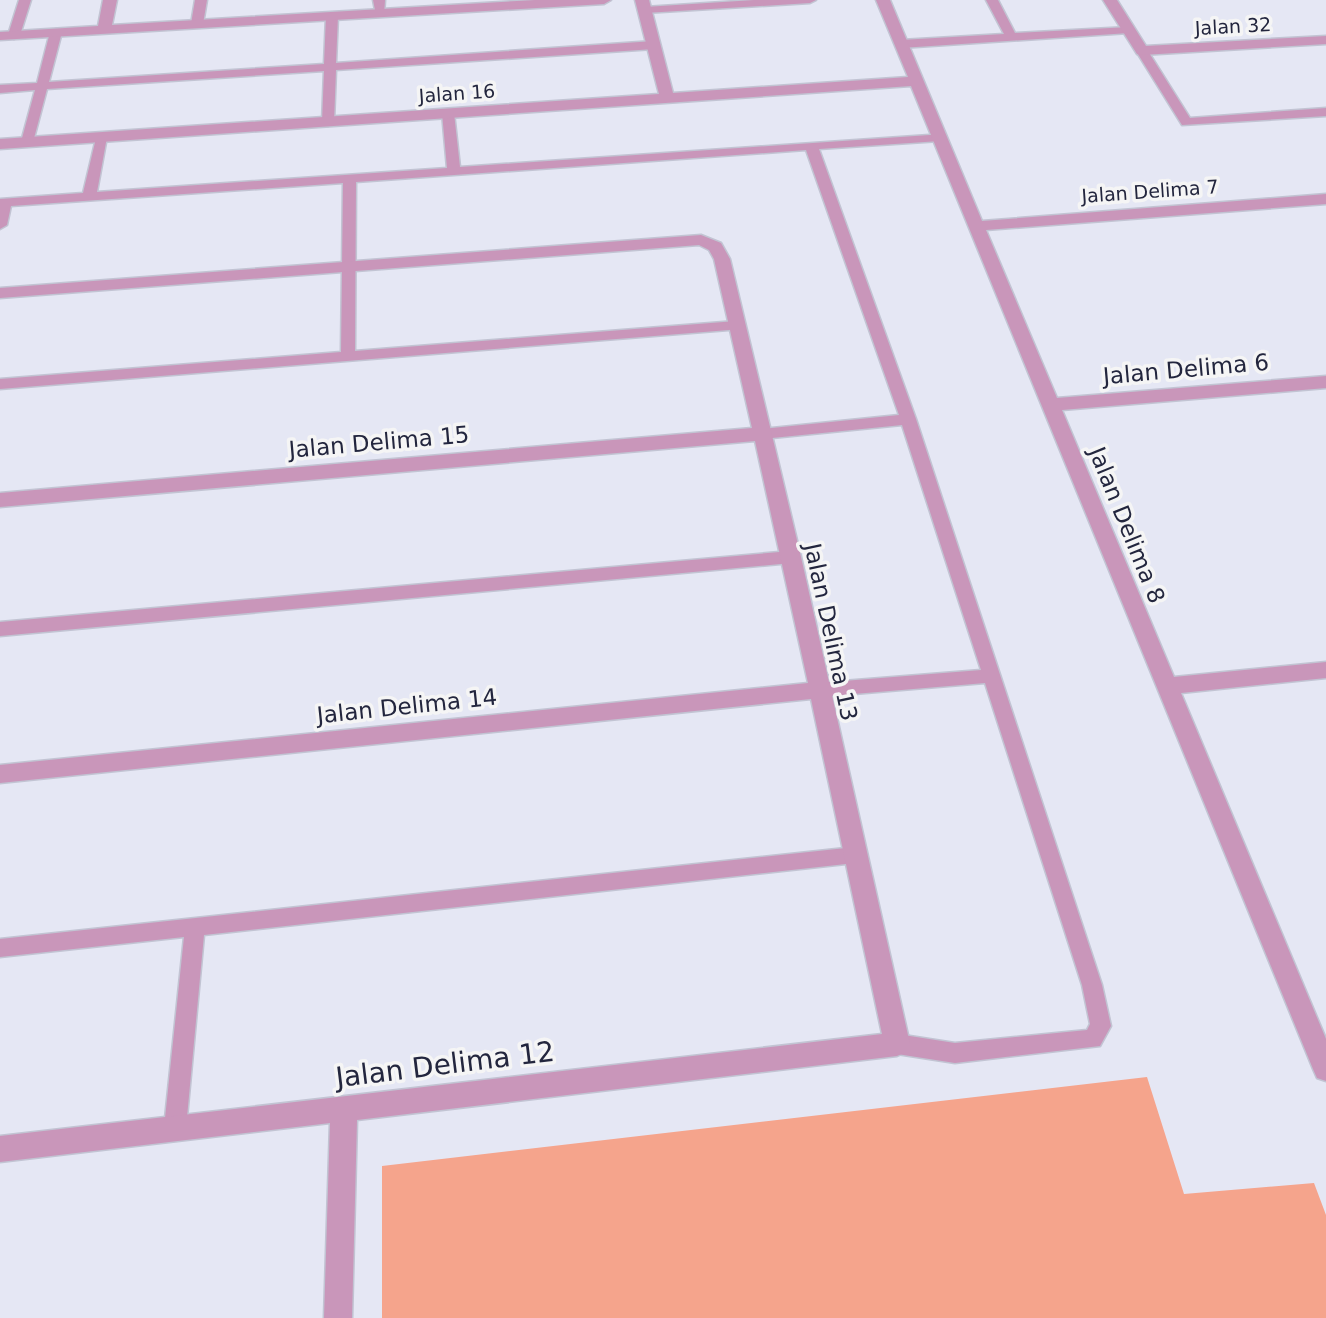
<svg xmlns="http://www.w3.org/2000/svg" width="1326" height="1318" viewBox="0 0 1326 1318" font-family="'DejaVu Sans',sans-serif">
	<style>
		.green { fill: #f5a48c }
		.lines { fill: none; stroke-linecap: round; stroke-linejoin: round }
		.service-casing { stroke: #c2c4d3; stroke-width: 3 }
		.minor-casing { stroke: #c2c4d3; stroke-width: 3 }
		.service { fill: #c996ba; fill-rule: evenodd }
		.minor { fill: #c996ba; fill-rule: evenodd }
		.labels { text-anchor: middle; stroke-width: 7; stroke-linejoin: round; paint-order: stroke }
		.far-street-label { font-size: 19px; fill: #23263e; stroke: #f5f5f5 }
		.street-label { font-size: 23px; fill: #23263e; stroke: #f5f5f5 }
		.near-street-label { font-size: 28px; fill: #23263e; stroke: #f5f5f5 }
	</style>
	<rect width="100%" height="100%" fill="#e5e7f4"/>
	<!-- green -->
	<path class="green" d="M1147,1077l37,117 130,-11 12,32v103h-944v-152z"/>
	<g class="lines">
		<defs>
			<path id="service" d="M19,0h12l-11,35 -6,4 -6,-4z
				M195,0h12l-4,24 -6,3 -6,-3z
				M373,0h12l-1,15h-8z
				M754,0h62l-6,3 -165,10 -6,-3 6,-3z
				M986,0h12l17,33 114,-6 6,3 -6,3 -228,15 -6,-4 6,-4 103,-6z
				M332,13l6,3 -2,47 318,-22 6,4 -6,4 -318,21 -2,52 -6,4 -6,-4 2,-51 -277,18 -14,53 -6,4 -6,-4 14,-52 -35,3v-8l37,-2 13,-51 6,-3 6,3 -13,50 275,-18 2,-48z
				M1138,48h8l44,70 136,-10v8l-144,9 -46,-74z
				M448,109l6,4 6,54 484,-33 2,3 -6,4 -121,8 97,270 186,566 9,41 -11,20 -145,17 -58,-9 -7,-3 -4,-7 4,-7 7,-3 58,9 132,-13 3,-6 -8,-39 -97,-302 -167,14 -6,-2 -3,-5 3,-5 6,-2 163,-13 -79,-245 -140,14 -8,-5 8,-5 137,-14 -93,-265 -450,32 -1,169 381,-30 7,5 -2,3 -741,60v-10l341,-27 2,-169 -332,23 -4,19 -7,4v-30l83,-6 14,-59 4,-1 6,4 -10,55 350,-24 -5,-55z
				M791,551l8,6 -8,6 -791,73v-14z
				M855,847l7,2 3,6 -3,6 -7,2 -651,72 -18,193 -3,8 -8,3 -8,-3 -3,-8 20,-191 -184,20v-18z"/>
			<path id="minor" d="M103,0h14l-5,25 423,-25h76l-7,4 -604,36v-8l98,-6z
				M635,0h14l24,93 235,-16 -32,-77h14l92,221 344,-27v10l-340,26 71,168 269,-22v12l-264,22 112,267 152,-15v16l-145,15 145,346v42l-9,-3 -4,-9 -402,-983 -911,63v-10l659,-45z
				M1103,0h14l29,46 180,-10v8l-184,11 -5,-1z
				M701,235l20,8 9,16 71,298 109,487 -4,8 -9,4 -540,64 -5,198h-28l6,-195 -330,39v-26l882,-102 -71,-335 -811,84v-18l808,-82 -53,-242 -755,66v-14l752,-65 -38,-169 -5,-9 -10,-5 -699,53v-10z"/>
		</defs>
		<!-- service casing -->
		<use href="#service" class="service-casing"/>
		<!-- minor casing -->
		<use href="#minor" class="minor-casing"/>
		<!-- service -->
		<use href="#service" class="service"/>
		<!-- minor -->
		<use href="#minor" class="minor"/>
	</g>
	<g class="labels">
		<!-- far-street labels -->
		<g class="far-street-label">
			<text transform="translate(1233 26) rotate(-3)" y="7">Jalan 32</text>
			<text transform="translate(457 93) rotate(-4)" y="7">Jalan 16</text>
			<text transform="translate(1150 191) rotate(-4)" y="7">Jalan Delima 7</text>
		</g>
		<!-- street labels -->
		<g class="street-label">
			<text transform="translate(1186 369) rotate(-5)" y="8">Jalan Delima 6</text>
			<text transform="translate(379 442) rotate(-5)" y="8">Jalan Delima 15</text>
			<text transform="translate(1127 525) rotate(68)" y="8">Jalan Delima 8</text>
			<text transform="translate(831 632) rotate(78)" y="8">Jalan Delima 13</text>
			<text transform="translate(407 706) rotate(-6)" y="8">Jalan Delima 14</text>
		</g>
		<!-- near-street labels -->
		<g class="near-street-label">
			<text transform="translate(445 1064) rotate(-7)" y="10">Jalan Delima 12</text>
		</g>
	</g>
</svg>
